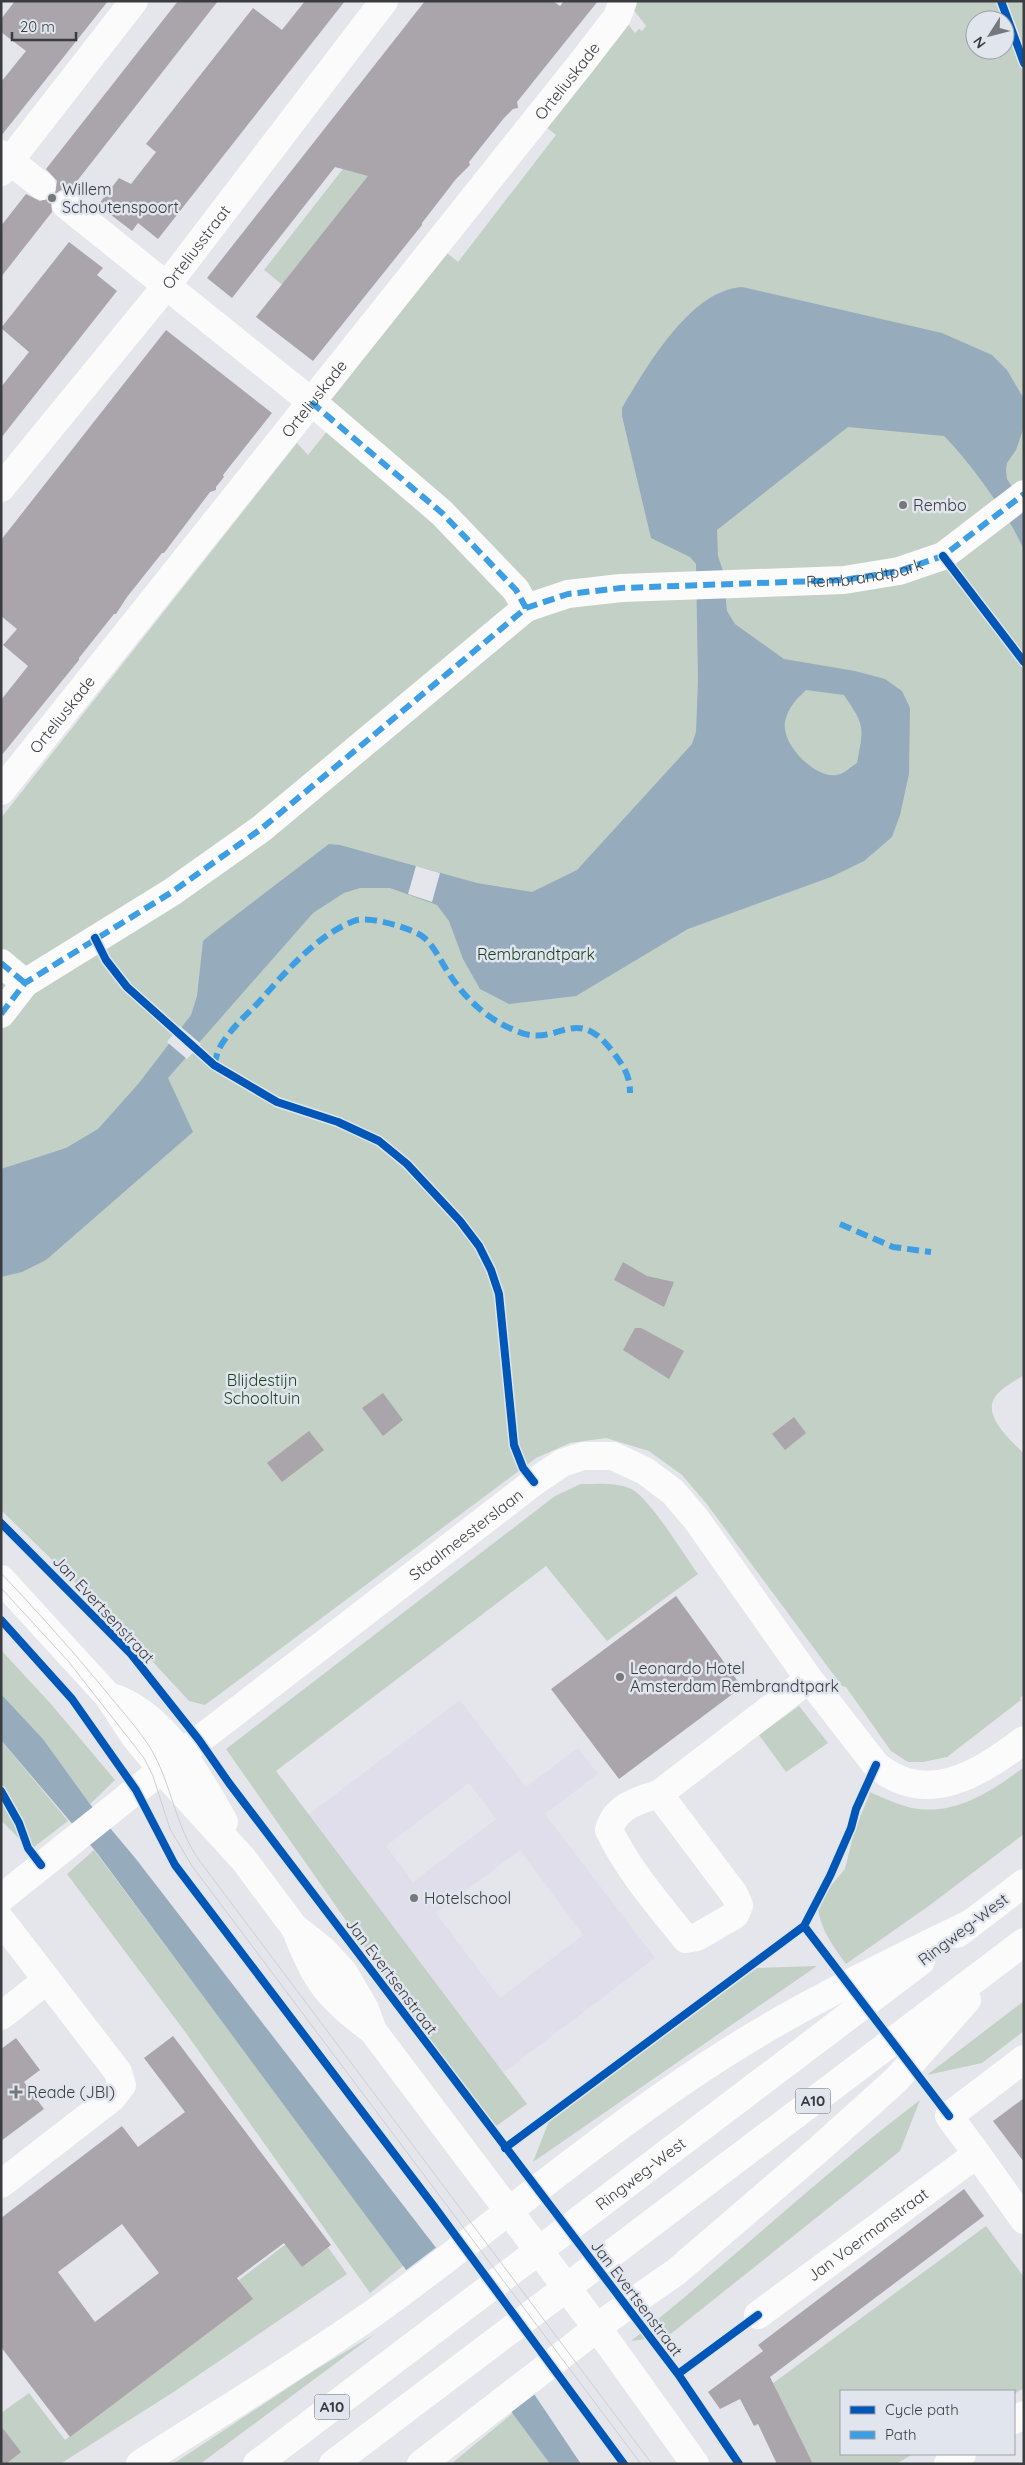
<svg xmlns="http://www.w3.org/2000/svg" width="1025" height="2465" viewBox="0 0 1025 2465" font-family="Quicksand,sans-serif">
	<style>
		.education { fill: #e1deec; fill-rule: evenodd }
		.green { fill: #c2d0c5; fill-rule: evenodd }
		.water { fill: #96acbd; fill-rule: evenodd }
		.pier { fill: #e4e6eb }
		.building { fill: #aaa5ab; fill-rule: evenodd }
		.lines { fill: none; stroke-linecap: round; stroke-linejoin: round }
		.minor { stroke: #fbfbfc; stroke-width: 28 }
		.highway { stroke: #fbfbfc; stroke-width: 28 }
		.tram { stroke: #ceced0; stroke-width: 1 }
		.quiet { stroke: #3e9ee3; stroke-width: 6; stroke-dasharray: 12 6; stroke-linecap: butt }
		.cycleway-casing { stroke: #e1e5ee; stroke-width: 11 }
		.cycleway { stroke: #0057b8; stroke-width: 8 }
		.poi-dot { fill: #76787b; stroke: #e1e5ee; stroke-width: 2 }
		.labels { text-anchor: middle; stroke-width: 5; stroke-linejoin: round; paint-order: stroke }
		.shield { fill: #e1e5ee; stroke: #6c6f74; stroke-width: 1 }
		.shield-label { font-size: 15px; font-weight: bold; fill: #3a3c3f }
		.street-label { font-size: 16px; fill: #3a3c3f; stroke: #e1e5ee }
		.poi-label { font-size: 16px; fill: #3a3c3f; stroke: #e1e5ee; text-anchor: start }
		.park-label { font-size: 16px; fill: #163f1a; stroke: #e1e5ee }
	</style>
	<rect width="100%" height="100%" fill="#e4e6eb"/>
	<!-- education -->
	<path class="education" d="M460,1700l66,87 52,-39 20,26 -53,40 110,144 -152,115 -195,-258zM469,1783l27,36 -83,63 -27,-36zM520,1850l63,85 -83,63 -64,-85z"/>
	<!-- green -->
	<path class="green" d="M474,1l-170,301 -40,-32z
		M635,1h389v1374c-9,6 -23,13 -29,22 -13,20 17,44 29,57v241l-4,3 1,2 -74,57 -24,5h-15l-17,-11 -45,-64 -4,-1 -136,-183 -24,-28 -33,-24 -43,-13 -36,5 -34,15 -331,247 -16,-4 -72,-78 -116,-113v-692l296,-375 11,12 25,-31 -13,-10 127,-161 11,9 98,-127 -10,-8 81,-104 8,10 4,-4 3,2 4,-5 -16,-21zM975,20h30v30h-30z
		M581,1484c17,0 35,-2 50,5 18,8 53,66 67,85l-91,67 -61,-75 -270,205 251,333 -35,25 -266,-380 329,-253z
		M1,1650l50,54 64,76 -25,24 -47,-65 -42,-45z
		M799,1706l29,37 -42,29 -27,-37z
		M1,1740l67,81 -38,29 -29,-30z
		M1024,1767v67l-94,71 -84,59c-15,-21 -26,-35 -29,-62l28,-33 9,-37 16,-39 -5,-3c14,6 29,13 43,17 44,11 83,-15 116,-40z
		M94,1850l310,415 -34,28 -184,-260 -119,-159z
		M817,1966l-284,196 16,-41 208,-153z
		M1024,2001v30l-42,32 -55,12z
		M920,2100l-20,51 -232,185 -37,5c98,-78 189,-165 289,-241z
		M986,2226l38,51v111l-10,6v-3h-173v63h72l-17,10h-85l-39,-80z
		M325,2243l22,31 -175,119 -112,71h-59v-51l28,-20 36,47 187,-141 -13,-19 47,-36z
		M375,2334l-175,130h-27l142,-94z
		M513,2413l37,51h-99z"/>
	<!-- water -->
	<path class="water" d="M742,287l200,46 50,22 15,15 17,29v28l-8,23 -9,13 -1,7 1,9 17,26v46c-10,-29 -58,-94 -80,-115l-96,-9 -131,103 1,26 5,15 4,40 8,13 49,35 71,12 30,8 17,12 8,17 -1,66 -9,41 -8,22 -28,24 -33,16 -143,52 -112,67 -67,8 -29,-15 -17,-30 -14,-38 -12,-16 -47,-17h-30l-16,5 -31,20 -145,165 25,54 -147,128 -24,12 -21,5v-108l65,-21 32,-19 41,-46 52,-68 6,-19 6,-55 7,-6 119,-91 11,1 137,38 55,9 45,-22 115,-126 4,-12 2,-51 -2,-117 -6,-7 -39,-19 -29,-122v-8c24,-40 68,-118 120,-121zM806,690l38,5c21,31 20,31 13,68 -5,3 -13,11 -20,12 -22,4 -56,-31 -52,-53 3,-15 11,-22 21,-32z
		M1,1694l42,45 47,65 46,55 301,390 144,215h-31l-453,-611 -96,-113z"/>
	<!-- pier -->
	<path class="pier" d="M416,866l24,7 -8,29 -24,-8z
		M180,1026l21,18 -14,15 -20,-17z
		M438,2246l97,148 -25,19 -105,-142z"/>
	<!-- building -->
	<path class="building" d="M15,1h93l-107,135v-54l25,-31 -25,-19v-13z
		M178,1h40l-148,189h-9l-6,4 2,-13 -11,-12z
		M305,1h40l-187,238 -20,-16 -6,8 -34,-26 21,-27 12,6 25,-32 -10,-8 107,-136 29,22z
		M425,1h128l7,5 4,-5h34l-81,101 1,6 -5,1 -9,9 -35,44 1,3 -14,14 -34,44v2l-109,136 -57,-44 112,-141 -33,-9 -103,131 -25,-20z
		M26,194l14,7 13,-4 -2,6 1,9 -51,65v-51z
		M69,242l34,26 -6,7 20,16 -116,147v-51l28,-35 -28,-24z
		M166,330l106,83 -49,62 1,2 -8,10v3l-6,2 -46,61h-2l-35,44 -11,17h-2l-35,44v2l-78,96v-56l27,-34 -25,-21 14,-16 -16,-13v-76z
		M623,1262l24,14 27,6 -10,25 -50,-27z
		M635,1328h6l43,23 -15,28 -46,-29z
		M383,1393l20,27 -20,16 -21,-28z
		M794,1417l12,16 -21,17 -13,-16z
		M309,1431l15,19 -42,32 -15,-19z
		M676,1596l66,91 -123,92 -68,-90z
		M173,2036l158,209 -29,22 -18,-24 -47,35 16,21 -183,138 -69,-90v-129l121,-92 16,21 47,-35 -41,-54zM122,2224l37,49 -64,49 -37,-50z
		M16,2038l24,32 -16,12 20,27 -43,32v-92z
		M1024,2098v64l-31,-41z
		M964,2189l20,27 -214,161 43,87h-36l-19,-40 -4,2 -14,-27 -20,10 -12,-17 55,-41 -5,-6z
		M1,2426l20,26 -15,12h-5z"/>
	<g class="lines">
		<!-- minor -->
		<g class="minor">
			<path d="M1,154l41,32"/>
			<path d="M1,172l133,-171"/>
			<path d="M66,205l258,207 118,101 74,77 10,18"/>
			<path id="s1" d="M1,488l166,-203 217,-284"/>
			<path id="s2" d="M1,791l582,-730 34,-44 6,-16"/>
			<path d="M1,963l24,20"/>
			<path id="s3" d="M1,1014l24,-31 147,-91 89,-63 265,-221 42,-14 53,-6 223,-8 55,-9 44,-15 81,-62"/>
			<path d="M1,1579l107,117 27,41 27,33 82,90 50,67 29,23 21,23 21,36 8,22 239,317 83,116"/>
			<path d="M108,1696c53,14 91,80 116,126"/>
			<path d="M659,1794l75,100 5,11 -4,10 -38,22 -11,2c-28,-35 -58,-69 -77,-109 6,-23 29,-30 50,-36l150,-115"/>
			<path id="s4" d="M1,1898l198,-158 335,-258 28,-19 21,-7h30l32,15 28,21 23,27 113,160 67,86c51,43 104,8 148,-25"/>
			<path d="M1,1920l117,152 4,13 -10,13 -111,86"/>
			<path d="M296,1930c18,49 33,69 76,100"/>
			<path d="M1,2016l46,-36"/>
			<path d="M977,2154l-28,-38 75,-57"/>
			<path id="s5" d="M758,2315l219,-161 47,66"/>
			<path d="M1014,2420l10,-5"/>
			<path d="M948,2464l14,-10"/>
		</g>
		<!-- highway -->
		<g class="highway">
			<path d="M957,1934l67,-51"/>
			<path d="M140,2464c78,-50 158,-98 235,-152 116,-83 225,-178 345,-255 80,-52 166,-92 251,-134"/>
			<path id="s6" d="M257,2464l664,-503"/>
			<path d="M333,2464l691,-522"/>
			<path d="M421,2464l193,-149 62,-43 142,-122 78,-70 71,-80"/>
		</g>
		<!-- tram -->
		<path class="tram" d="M1,1573c36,38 70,76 103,116 16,20 34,39 47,60 21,36 24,77 48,111l453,604
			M1,1588l67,73 76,97 9,18 17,53 22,37 449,598"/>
		<!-- quiet -->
		<path class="quiet" d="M311,402l131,111 74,77 10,18
			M1,963l24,20
			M1,1014l24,-31 147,-91 89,-63 265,-221 42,-14 53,-6 223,-8 55,-9 44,-15 81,-62
			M214,1065c2,-6 3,-13 6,-18 9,-16 24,-30 37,-43 27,-30 58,-68 97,-83 14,-6 56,7 68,15 11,8 17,22 24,33 18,29 41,51 73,63 40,16 56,-30 94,20 11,15 17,23 17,41
			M840,1224l53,23 38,5"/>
		<defs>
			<path id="cycleway" d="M1001,1l23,62
				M943,556l81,106
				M95,938l11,22 21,27 87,78 63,37 61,20 41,19 28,23 53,57 19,25 12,24 8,24 15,151 9,23 11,14
				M1,1523l130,131 68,86 30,43 449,591 61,90
				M1,1620l71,79 64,91 39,75 258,340 191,259
				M1,1791l18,32 9,25 13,17
				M804,1926l145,190
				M505,2148l299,-222 26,-50 21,-48 5,-19 20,-44
				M678,2374l80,-59"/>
		</defs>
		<!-- cycleway casing -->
		<use href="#cycleway" class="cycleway-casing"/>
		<!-- cycleway -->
		<use href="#cycleway" class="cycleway"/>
	</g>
	<!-- markers -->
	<g class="poi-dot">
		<circle cx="52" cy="198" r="5"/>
		<circle cx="903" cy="505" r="5"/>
		<circle cx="620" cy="1677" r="5"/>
		<circle cx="414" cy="1898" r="5"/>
		<path d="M13.5 2084.5h5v5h5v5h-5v5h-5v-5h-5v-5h5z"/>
	</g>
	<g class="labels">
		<!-- shield labels -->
		<g class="shield">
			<rect x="795.5" y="2088.5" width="35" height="25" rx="4"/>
			<rect x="314.5" y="2394.5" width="35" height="25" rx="4"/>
		</g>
		<g class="shield-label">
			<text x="813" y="2106">A10</text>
			<text x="332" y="2412">A10</text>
		</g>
		<!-- street labels -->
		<g class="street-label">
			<text dy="6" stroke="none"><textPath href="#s2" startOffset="908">Orteliuskade</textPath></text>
			<text dy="6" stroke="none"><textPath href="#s1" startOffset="310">Orteliusstraat</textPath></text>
			<text dy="6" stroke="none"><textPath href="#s2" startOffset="502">Orteliuskade</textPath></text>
			<text dy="6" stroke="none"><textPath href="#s3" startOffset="1008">Rembrandtpark</textPath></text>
			<text dy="6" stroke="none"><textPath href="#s2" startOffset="98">Orteliuskade</textPath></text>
			<text dy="6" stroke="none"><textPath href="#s4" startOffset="590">Staalmeesterslaan</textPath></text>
			<text transform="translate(104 1609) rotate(47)" y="6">Jan Evertsenstraat</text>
			<text transform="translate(963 1929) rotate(-37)" y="6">Ringweg-West</text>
			<text transform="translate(392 1976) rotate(53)" y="6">Jan Evertsenstraat</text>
			<text dy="6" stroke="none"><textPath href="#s6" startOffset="481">Ringweg-West</textPath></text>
			<text dy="6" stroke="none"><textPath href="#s5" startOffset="136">Jan Voermanstraat</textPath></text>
			<text transform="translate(637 2298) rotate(53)" y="6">Jan Evertsenstraat</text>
		</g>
		<!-- poi labels -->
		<g class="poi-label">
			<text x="62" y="195">Willem<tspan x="62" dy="18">Schoutenspoort</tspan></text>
			<text x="913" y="511">Rembo</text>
			<text x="630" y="1674">Leonardo Hotel<tspan x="630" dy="18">Amsterdam Rembrandtpark</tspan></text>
			<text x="424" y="1904">Hotelschool</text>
			<text x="27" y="2098">Reade (JBI)</text>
		</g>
		<!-- park labels -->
		<g class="park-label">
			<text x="536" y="960">Rembrandtpark</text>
			<text x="262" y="1386">Blijdestijn<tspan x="262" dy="18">Schooltuin</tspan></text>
		</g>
	</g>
	<!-- border -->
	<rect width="1025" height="2465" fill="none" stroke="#3a3c3f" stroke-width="5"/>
	<!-- legend -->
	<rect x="840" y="2390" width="175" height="65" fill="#e1e5ee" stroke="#9ea1a8"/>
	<rect x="850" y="2406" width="25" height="8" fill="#0057b8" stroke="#9ea1a8"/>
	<text x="885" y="2415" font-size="15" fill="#3a3c3f">Cycle path</text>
	<rect x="850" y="2431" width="25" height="8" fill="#3e9ee3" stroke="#9ea1a8"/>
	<text x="885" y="2440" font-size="15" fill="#3a3c3f">Path</text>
	<!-- north arrow -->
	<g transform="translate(990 35) rotate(234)"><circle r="24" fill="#e1e5ee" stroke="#9ea1a8"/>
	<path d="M0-4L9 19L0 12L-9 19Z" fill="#76787b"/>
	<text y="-8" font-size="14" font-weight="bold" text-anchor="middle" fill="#3a3c3f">N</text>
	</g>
	<!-- scale -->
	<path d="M12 32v8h64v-8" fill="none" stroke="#3a3c3f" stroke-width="2.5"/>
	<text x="20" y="32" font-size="15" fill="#3a3c3f" stroke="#e1e5ee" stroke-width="4" paint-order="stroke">20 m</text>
</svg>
